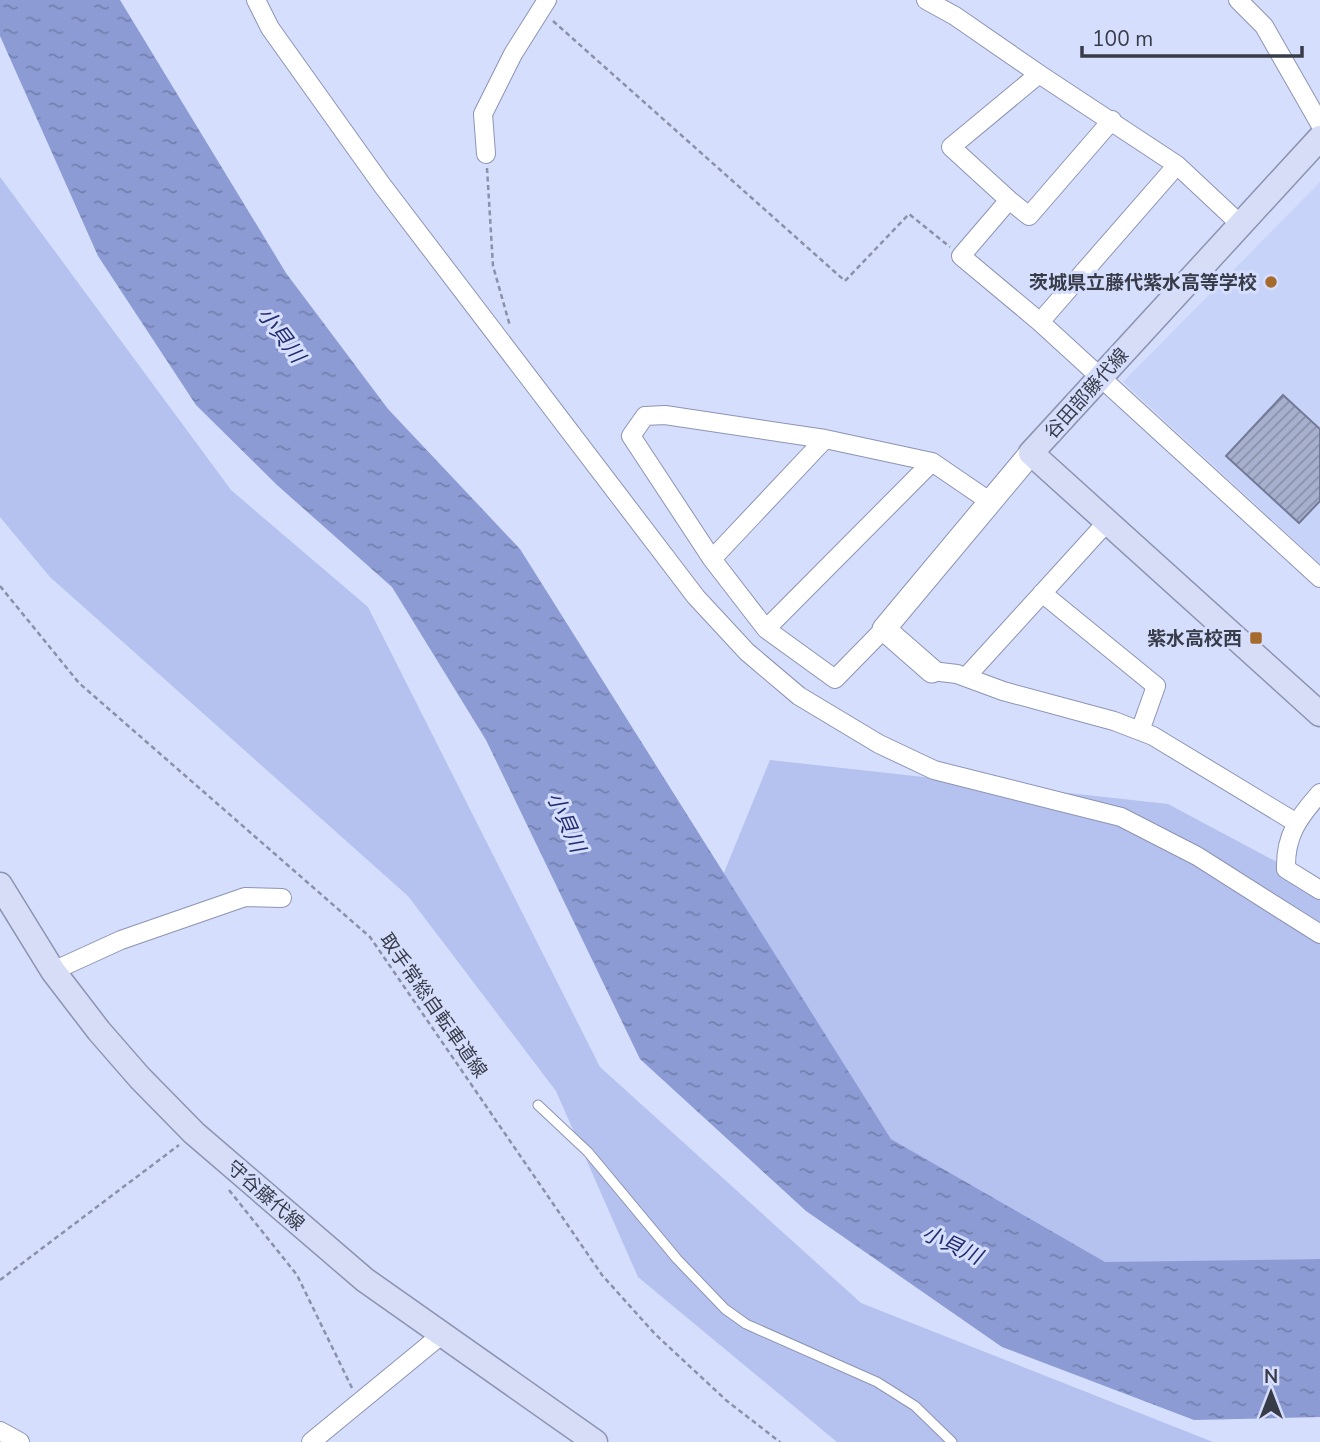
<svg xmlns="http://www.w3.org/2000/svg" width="1320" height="1442" viewBox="0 0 1320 1442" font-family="'Nunito Sans','Noto Sans JP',sans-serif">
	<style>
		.built { fill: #c8d3f9 }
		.green { fill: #b5c1ef }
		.water { fill: url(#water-ripples) }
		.building { fill: url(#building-hatch); stroke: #727a97; stroke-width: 2 }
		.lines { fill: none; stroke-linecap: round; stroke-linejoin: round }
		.service-casing { stroke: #8c94b2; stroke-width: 11 }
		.minor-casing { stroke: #8c94b2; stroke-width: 20 }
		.tertiary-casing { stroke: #8c94b2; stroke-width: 25 }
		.secondary-casing { stroke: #8c94b2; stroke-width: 27 }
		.path { stroke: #8b91a8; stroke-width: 2.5; stroke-dasharray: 5 3.5; stroke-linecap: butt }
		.service { stroke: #fff; stroke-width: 9 }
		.minor { stroke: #fff; stroke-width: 18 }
		.tertiary { stroke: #fff; stroke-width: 23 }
		.secondary { stroke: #d7ddf6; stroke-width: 24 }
		.poi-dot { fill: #a66a2d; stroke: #d5defd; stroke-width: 2.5 }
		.labels { text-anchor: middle; stroke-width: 6; stroke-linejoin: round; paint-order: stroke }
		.poi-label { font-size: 19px; font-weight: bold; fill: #383b48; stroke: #d5defd; text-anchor: end }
		.street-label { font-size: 19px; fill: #383b48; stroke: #d5defd }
		.water-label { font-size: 21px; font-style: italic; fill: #232c6f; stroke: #d5defd }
	</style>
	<defs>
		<pattern id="water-ripples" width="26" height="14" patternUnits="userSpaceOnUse" patternTransform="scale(1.75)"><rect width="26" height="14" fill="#8c9bd4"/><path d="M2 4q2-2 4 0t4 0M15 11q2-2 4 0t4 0" fill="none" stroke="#7380ae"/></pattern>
		<pattern id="building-hatch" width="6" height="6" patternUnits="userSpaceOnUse" patternTransform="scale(1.75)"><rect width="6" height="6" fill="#a7b0ce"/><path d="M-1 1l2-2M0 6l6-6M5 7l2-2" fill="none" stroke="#8990a9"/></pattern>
	</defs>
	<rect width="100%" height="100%" fill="#d5defd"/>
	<!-- built -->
	<path class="built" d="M1320,182v382l-197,-182z"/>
	<!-- green -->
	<path class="green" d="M0,177l231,313 137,117 232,460 261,236 352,139h-376l-199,-165 -82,-186 -148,-195 -358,-319 -50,-60z
		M770,760l398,44 152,81v374l-215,4 -214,-124 -168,-264z"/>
	<!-- water -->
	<path class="water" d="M0,0h120l166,273 102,136 132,140 371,590 214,123 215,-3v158l-126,3 -192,-73 -196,-136 -166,-152 -154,-319 -94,-153 -115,-102 -81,-80 -98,-149 -98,-220z"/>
	<!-- building -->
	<path class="building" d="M1283,395l37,34v72l-21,22 -73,-67z"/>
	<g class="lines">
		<defs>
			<path id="service" d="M538,1105l50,47 89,107 48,50 21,15 131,58 38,24 37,36"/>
			<path id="minor" d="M256,0l14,28 112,157 314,412 51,55 52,44 80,48 55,26 187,47 76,39 123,78
				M926,0l29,16 84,58
				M1238,0l26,26 56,98
				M486,154l-3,-40 30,-60 34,-54
				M1009,200l20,16 83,-96
				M1240,224l-63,-59 -138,-91 -88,73 58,53 -48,56 79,66 280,256
				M1040,322l137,-157
				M712,559l113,-120
				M1042,593l114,93 -16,45
				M766,629l166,-167
				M884,629l-49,50 -69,-50 -54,-70 -81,-123 14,-20 20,-1 160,24 107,23 60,41
				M932,671l25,3 46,17 111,30 39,15 142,86
				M966,677l141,-155
				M1320,793c-21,24 -35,42 -34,76l34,21
				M53,971l68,-31 124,-43 37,1
				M0,1431l20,11
				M311,1442l129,-106"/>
			<path id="tertiary" d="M932,671l-48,-42 147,-176"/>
			<path id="secondary" d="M1320,138l-289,315 289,261
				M0,885l53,86 46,60 41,47 54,55 171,147 230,162"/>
		</defs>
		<!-- service casing -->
		<use href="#service" class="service-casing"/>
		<!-- minor casing -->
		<use href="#minor" class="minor-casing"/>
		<!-- tertiary casing -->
		<use href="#tertiary" class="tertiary-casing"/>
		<!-- secondary casing -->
		<use href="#secondary" class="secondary-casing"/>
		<!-- path -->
		<path class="path" d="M553,21l292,260 64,-67 41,33
			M487,168l6,98 17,60
			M0,586l79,97 291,254 232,338 53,59 72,67 53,41
			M229,1190l68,85 55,113
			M0,1280l179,-135"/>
		<!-- service -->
		<use href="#service" class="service"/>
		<!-- minor -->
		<use href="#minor" class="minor"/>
		<!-- tertiary -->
		<use href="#tertiary" class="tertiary"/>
		<!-- secondary -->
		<use href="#secondary" class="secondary"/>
	</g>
	<!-- markers -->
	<g class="poi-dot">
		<circle cx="1271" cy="282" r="7"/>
		<rect x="1249" y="631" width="14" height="14" rx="3.5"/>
	</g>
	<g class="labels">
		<!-- poi labels -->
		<g class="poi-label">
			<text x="1257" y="289">茨城県立藤代紫水高等学校</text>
			<text x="1242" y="645">紫水高校西</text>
		</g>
		<!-- street labels -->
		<g class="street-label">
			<text transform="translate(1086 393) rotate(-48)" y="7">谷田部藤代線</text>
			<text transform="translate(434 1005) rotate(55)" y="7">取手常総自転車道線</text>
			<text transform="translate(266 1195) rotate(41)" y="7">守谷藤代線</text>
		</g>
		<!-- water labels -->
		<g class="water-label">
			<text transform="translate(281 335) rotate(53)" y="7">小貝川</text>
			<text transform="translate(566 822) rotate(66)" y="7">小貝川</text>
			<text transform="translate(952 1245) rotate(25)" y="7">小貝川</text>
		</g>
	</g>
	<!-- north arrow -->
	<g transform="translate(1271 1393)" stroke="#d5defd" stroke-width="5" paint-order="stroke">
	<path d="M0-5L12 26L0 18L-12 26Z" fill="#383b48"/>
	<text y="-10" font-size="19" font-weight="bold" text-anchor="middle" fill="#383b48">N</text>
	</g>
	<!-- scale -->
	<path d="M1082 46v10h220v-10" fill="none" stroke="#383b48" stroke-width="3.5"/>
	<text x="1092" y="46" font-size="21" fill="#383b48" stroke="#d5defd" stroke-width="5" paint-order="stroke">100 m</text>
</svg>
